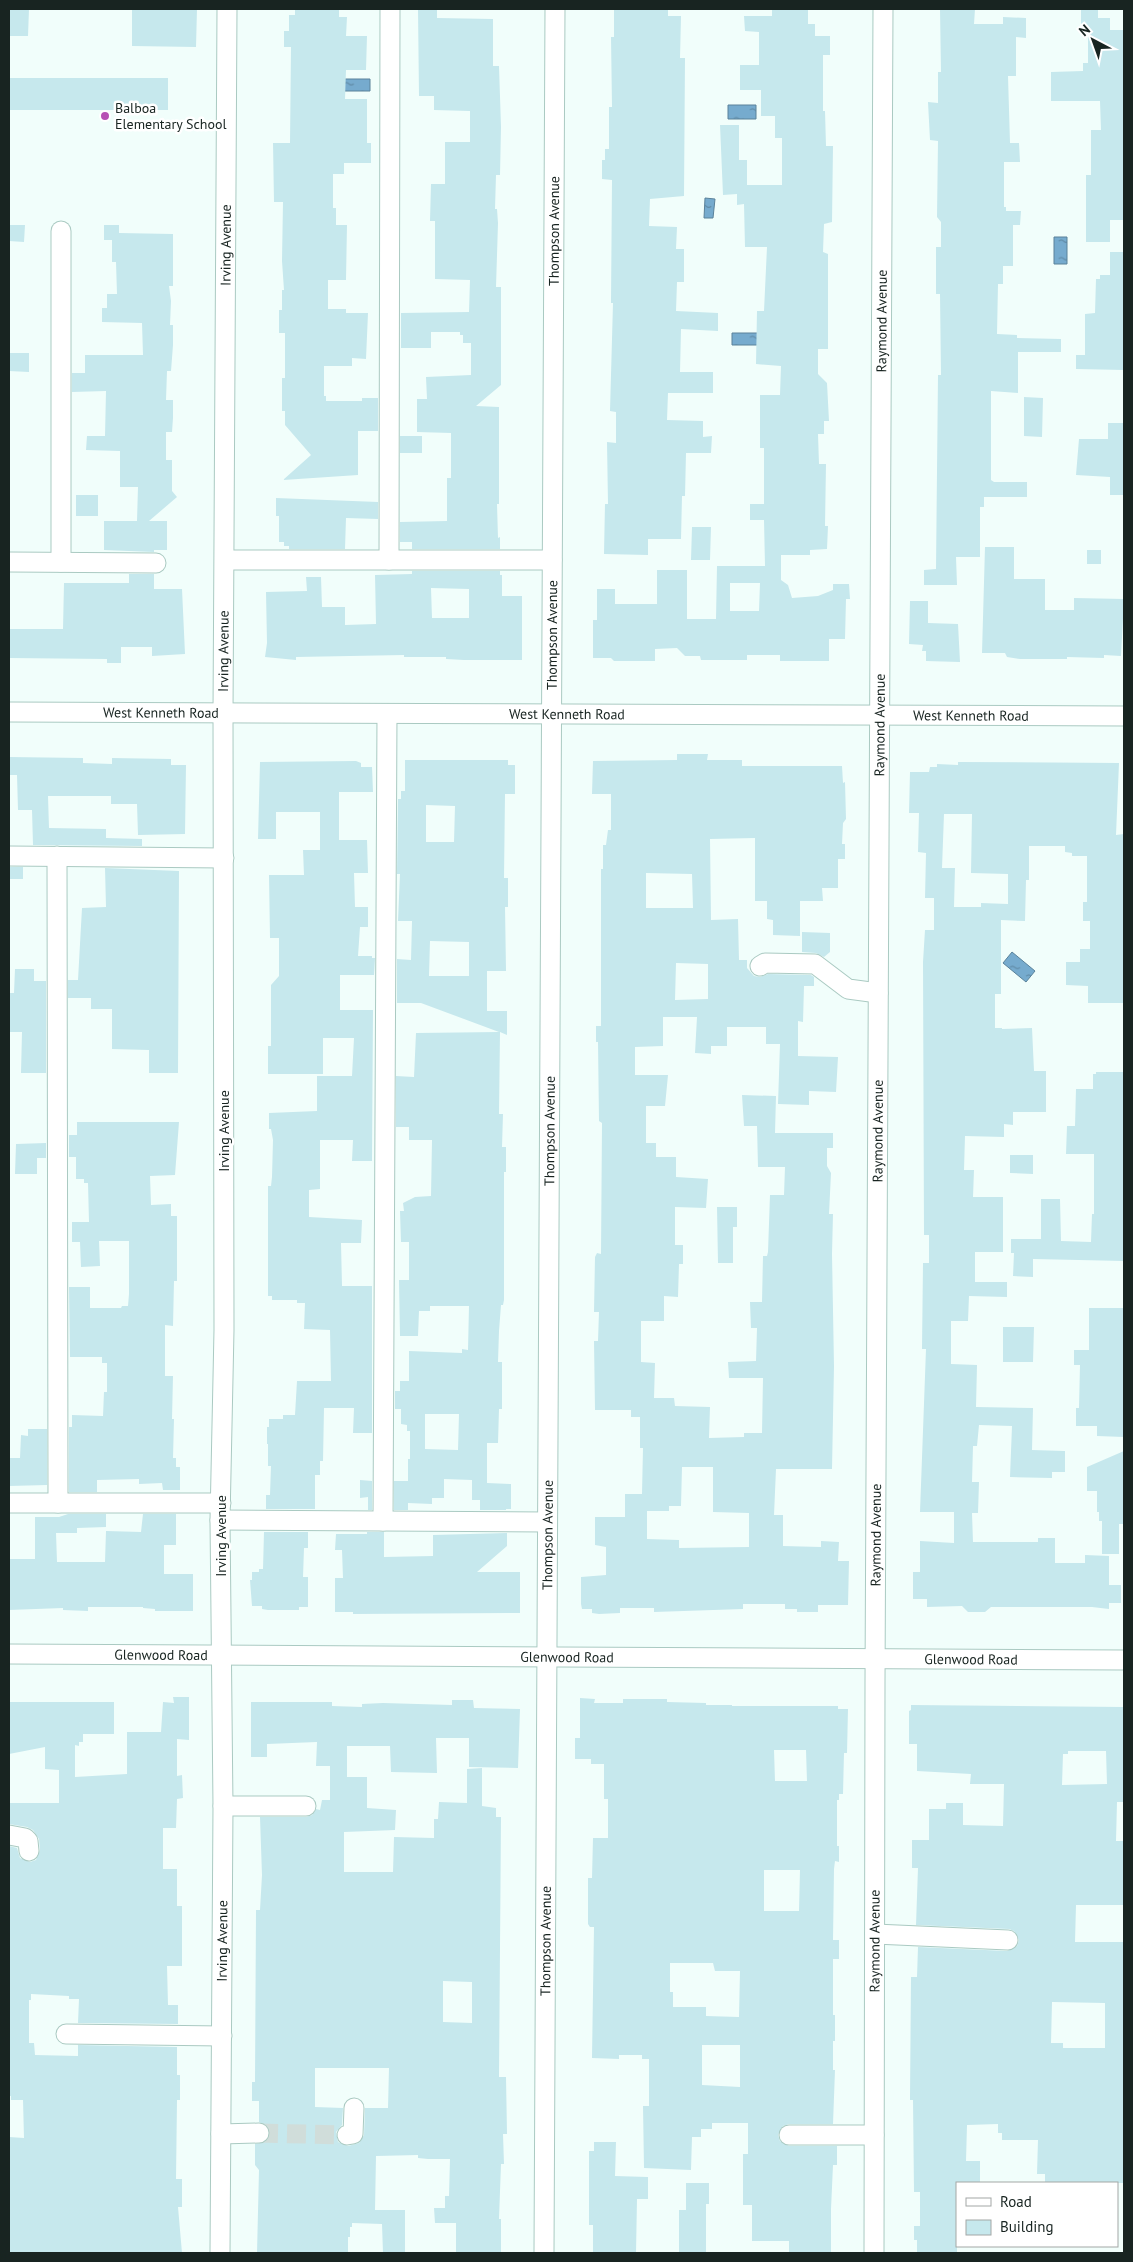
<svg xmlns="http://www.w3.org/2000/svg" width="1133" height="2262" viewBox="0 0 1133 2262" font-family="'PT Sans',sans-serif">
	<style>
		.water { fill: url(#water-ripples); stroke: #5a829a }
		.building { fill: #c6e8ed; fill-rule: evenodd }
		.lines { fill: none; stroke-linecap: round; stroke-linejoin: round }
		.minor-tunnel { stroke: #d0ddda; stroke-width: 19; stroke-dasharray: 19 9; stroke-linecap: butt }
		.minor-casing { stroke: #aacac2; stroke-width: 21 }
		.minor { stroke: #fff; stroke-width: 19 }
		.poi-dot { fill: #b750b4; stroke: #fff; stroke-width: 2 }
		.labels { text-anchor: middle; stroke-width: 5; stroke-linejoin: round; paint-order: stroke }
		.poi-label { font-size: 14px; fill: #182421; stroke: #fff; text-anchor: start }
		.street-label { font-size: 14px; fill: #182421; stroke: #fff }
	</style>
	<defs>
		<pattern id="water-ripples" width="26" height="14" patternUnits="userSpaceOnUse" patternTransform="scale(1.25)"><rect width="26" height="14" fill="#76abce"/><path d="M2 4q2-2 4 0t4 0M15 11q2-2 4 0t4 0" fill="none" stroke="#608ba7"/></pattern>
	</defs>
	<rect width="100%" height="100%" fill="#f1fefb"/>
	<!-- water -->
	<path class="water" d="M340,79h30v12h-30z
		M728,105h28v14h-28z
		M705,198l10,1 -2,19h-9z
		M1054,237h13v27h-13z
		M732,333h29v12h-29z
		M1012,952l23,19 -9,11 -23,-19z"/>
	<!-- building -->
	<path class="building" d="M9,9h20l-1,27h-19z
		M132,9h65l-1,38 -64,-1z
		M295,9h44v8h8l-1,19h21l-1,34h-20l-1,29h22v44h4v20h-27v11h-11v34h3v17h11l-1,55h-18v29h18v4h22l-2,46 -14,-1v8h-28v30h2v5h36v-3h16v33h-20v44l-75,5 28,-25 -26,-30v-14h-3v-33h3v-45h-6v-23h3v-20h2l-2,-29 1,-59h-9l-1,-59h17l1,-96h-7v-16h5v-16h6z
		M418,9h19v9l56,1v47h6l2,61 -1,48h-4l-1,34h2l1,14 -2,64h5v98l-25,21 23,1v97h-2l1,34 2,-1v12h-88v-7h-12v-20l47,-1v-43h4v-45l-34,-1v-33h10l-1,-22 45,-2v-32h-8v-8h-3v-3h-29v16h-30v-35l68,-1 1,-32 -35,-1v-58h-5l1,-37h14v-42h25v-31l-36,-1v-14h-15z
		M614,9h54v7h13l-1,42h5l-1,138 -34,3 -1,27 28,1 -1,22h8v33h-7l-1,29 42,2v18l-37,-2 -1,43h33v21h-45l-1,27 36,1v16l9,-1 -1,17h-25l-1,43h-3l-1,43h-33v16l-44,-1 1,-50h3l-1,-62 9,1v-31l-6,-1 3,-108h-2l1,-123 -10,-1v-19h3v-11h4v-42h3l-1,-70h3z
		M772,9h36v15h7v12h15v19h-7v56h2l1,35h7l-1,76 -8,2 -1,28 5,2v95h-10v25l9,9 2,38h-5v13h-6l1,30h7l-1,62h3l-1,23 -17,1v5h-29v25l7,5 4,13 26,-2 15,-6v-6h16l1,15h-4l-1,40h-16v22h-49v-6h-33v5h-46l-1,-4h-15l-8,-8 -22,1v12h-41l-3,-3h-18v-38h4v-31h18v15h42v-34h30v49h29l1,-53h48l-1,-46h-14v-16h14v-56h-4v-53h20l1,-29 -25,-2 1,-53h7l3,-64h-22l-1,-43 -7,1v-11l-14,1 -3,-70h19v35h8v25h35v-47h-7v-22h-14v-26h-21v-25h19v-33l-14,-1 -1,-15h28zM730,583h30l-1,28h-29z
		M940,9h35l-1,15h29v-7l23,1v20l-10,-1v39h-8l2,67h9l1,19h-16v45h2v4h15l-1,14h-7v41h-10v18h-5l-1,50 20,1v3l44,1v13h-43v41l-27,-2v89l3,2h33v15h-43v10h-4v50h-24l1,28h-33v-15l12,-1 2,-194h3l-1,-81h-4v-47h5v-25l-4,-5 1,-76 -8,-1 -2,-38 10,1v-31h3z
		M1081,9h17v9h12v12h14v190h-14v22h-24v-67h5v-45h10l-1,-29h-49v-29l32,-1v-8h5v-36h-7z
		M9,78h159v32h-159z
		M9,225h16l-1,17 -15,-1z
		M104,225h15v8l54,1v52h-4l2,15 -1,24h3v20l-2,26h-4l-1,29h7v18l-1,14h-6v28h6v31l5,6 -28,24h18v29h-13v2l-50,-2v-29h33l1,-34h-18v-36l-34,-1 1,-14h18l1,-45 -34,1v-19h13v-18h58l-1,-32 -40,-1v-14h5v-14h10l-1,-32h-4v-22h-8z
		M1110,252h14v118l-48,-1v-14h9v-41l10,-1 1,-34h4v-4h10z
		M9,353h20v19l-20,-1z
		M1024,397l19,1 -1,39 -18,-1z
		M1108,423h16v72h-14v-18l-34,-2 3,-36h29z
		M400,436h22v17h-22z
		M76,495h22v21h-22z
		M276,498l102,4v17l-32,-1 -1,31h-56v-3h-5v-4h-5v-26h-3z
		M692,527h19l-1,33h-19z
		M985,547h29v32h31v31h29v-12l50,1 -3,57 -17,-1v3l-37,-1v2h-47l-13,-2 -2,-4h-23z
		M1087,550h14v14h-14z
		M412,571h88v4h2v21h20v64h-58l-18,-1v-2h-42v-2l-108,2v3l-31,-3 2,-14 -1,-51 41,-1 -1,-14h15l1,30h23v18l31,-1 -1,-49 37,-1zM431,588l38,1v29h-37z
		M129,574h25v15h28l3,65 -33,2v-9h-31v16h-14v-4l-98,-1v-29h54l1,-46h65z
		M910,601h18v22l30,1 2,38 -34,-1v-10h-4l1,-6 -14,-1z
		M677,754h31l-1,6h35v6h100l1,17 2,-1 1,37 -3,4 -1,21h3v15h-7v29h-16l1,13h-23v35l-27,-1v-15l-6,-1v-18h-12v-63l-45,1 1,81 27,-1 1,41h8v8l7,8 6,1 8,-3 43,1 3,2v9h-10l-1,36 -5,-1v35l40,1 -2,35 -27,-1v14l-31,-1 2,-60h-14v-17h-39v19h-16v8l-16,-1 2,-36h-34v29l-28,1v28h33l-3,31h-19v37h10v14h20v20l32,2 -2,29 -31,-1v38h8v19h-4l-1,33 -14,-1v25h-23v41l14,1 -1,35h20l1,8 35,1 -1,31 35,-1v-4h18l1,-55h-34l-1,-16 28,-1 1,-33h-6l-1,-26h12l1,-46h4l1,-4 2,-57h14l1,-28h-27l-1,-41h-13l-2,-31 34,1 -1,37h58v15h-6v18l4,7 -2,41h4l-1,40 2,112 -2,103h-56l-2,46h9v31l38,1v-6l18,1 -1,19h11l-1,44h-30v7h-21v-3h-12v-5h-42v5l-89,3v-4h-34v5l-21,1 -7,-1v-4h-10l-1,-5v-27l25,-2v-28l-11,-2v-28h30v-23h17l1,-46h-3v-31h-9v-7h-36l-1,-69h4l1,-29h-5l1,-55 2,-4 4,1 1,-131 -3,-2 -1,-79h-2v-16h5v-157h2v-24h3l2,-15h3v-36h-19l1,-33 84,-1zM646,873l46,1 1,34h-47zM676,963l32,1v35l-33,1zM682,1467h31v45l36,1v34l-70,1v-8l-32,-1v-28h22v-5h12z
		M9,757l74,1v5l29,1v-6l59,1v6h15l-1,69 -47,1 -1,-31h-26v-8h-63l1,32 57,1v9l36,1v7l-109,-1 -1,-35h-14l-1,-35h-8z
		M405,760h103v5h7v29h-10l-1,84h4v29h-3l1,64h-19v40h20v24l-7,-3 -1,82h4l-1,33h4v25h-2v128l-1,5h-2l-2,26 -1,31h4v47h-3l-1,34h-11v40l24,1v25h-5v1h-26v-10h-8v-20l-28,-1v19h-12v6l-24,-1v7h-14v-29h14v-22h2v-28h-3v-6l-6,-1v-15h-6v-18h5v-10h9v-30l53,2v-4l6,1 1,-44h-39v5h-11l-1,25h-18l-1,-56h10v-38h-8l-1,-31h4l-1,-8 12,-6 16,-1 1,-56h-23v-13h-13v-51l18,1 2,-44 83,-1 -78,-29h-24v-44l14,1 1,-39h-14l2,-47h-3l1,-75h3v-8h4zM426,805l29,1 -1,36h-28zM430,941l39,1v34h-40zM425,1414h34l-1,36 -33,-1z
		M356,761l5,2v4h11l1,25h-34v48h28l1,33h-14l1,34h13v20h-8l-2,29h14v2h3l-1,17h-34v35h33l-1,151h-20l1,-21h-33v49l-11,1v27l53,3 -1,23h-20l1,43h30v147h-19l1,-25h-30l-1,53h-3v14h-5v34h-49v-14h4l1,-29h-3v-22h-1v-17h2v-8h14v-4h12l2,-34h34l-1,-51 -26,-1 1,-26h-8v-3h-25v-4h-4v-110h3l1,-9 1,-37 -2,-11h-2v-16l48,-2v-35h35l2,-38h-31v36h-55v-28h3v-61l8,-9v-38h-9l-1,-63h35l-1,-25h17v-38h-44v27h-18l2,-77z
		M958,762l161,1 -3,72 8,-1v169h-36v-17l-22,-1v-23h14v-13h10v-28h-7v-19h4v-46h-15v-3l-7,-1v-6h-36v34h-3l-1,41 -24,-1v74h-6v34h7v1l30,-1 2,43h12v41h-33v13l-9,-1v13l-39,-1 -1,34h10l-1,27h30v55h-28v30h32v15l-38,-1 -1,25h-17v43l26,1 -1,42 57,1 -1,42 33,1v21h-13v6l-42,-1 2,-51 -33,-1 -2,21h-4l-1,36h7l-1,31h-6l1,29h65v-4h17v25h30v-8l24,1v29h12v18h-12v6l-17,-2h-101l-6,5h-17l-6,-6 -35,1v-8h-14v-27h7v-31l34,2v-31h-34l6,-163h-4l1,-86h6v-28h-5l-1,-273 2,-32h9v-32h-9l1,-45 -8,-1 1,-39h-10l1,-41h19l1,-5h7v-3l21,1zM944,814h28l-1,59 37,1v30l-27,-1v4h-27l1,-39h-13z
		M9,867h14v12h-14z
		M105,868l74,3 -1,202h-29v-23l-37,-1v-40h-21v-11h-23v-18h10l4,-72 24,-1z
		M802,932l28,1v19l-6,5 -8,-4 -14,-1z
		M15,969h19v12h12v92h-25l1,-41h-13v-39h5z
		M1096,1072h28v189l-91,-2v18l-20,-1 1,-23h-3v-14h30v-40h19l1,42 30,1 1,-28h2v-60h-28l1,-28h8l1,-37h17v-15h3z
		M77,1122h102l-4,53 -25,1 1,29 20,-1v12h6v65h-3l-1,45 -8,-1v51h8l-1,43h2l-1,39h3v9h4v23h-17l-1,-7 -23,1v-5l-42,1v12h-28v-65h3v-12l31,1 1,-24h3v-29h-5v-6h-32l-1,-70h21v21h31l1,-2h6l1,-12v-53h-30l1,25 -19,1 -1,-25h-8v-20h17l-1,-39h-4v-4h-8v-22h-7v-22h8z
		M46,1143v15h-9v16h-22l1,-30z
		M1010,1155h23v19l-23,-1z
		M717,1207h20v20h-4v36h-15z
		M1089,1308h35v129l-27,-1v-10h-21v-18h3l1,-43h-6v-15h15z
		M1003,1327h31l-1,35h-30z
		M28,1429h19v56l-38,1v-28h11l1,-23 7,1z
		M1124,1451v73h-5v30h-17v-33h-3v-9h-2v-21h-10v-24z
		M360,1480l12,1v29h-4v-13l-8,1z
		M68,1514h38v13l-29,1v5h-21l1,29h48l1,-31 35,1 2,-18h33v31h-12v29h29v37h-38v-2l-12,-1v-1h-55v4l-25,-1v-2l-54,2v-51h26v-42h24z
		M264,1532h44v16h-4l-1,29h5v30h-9v3h-31l-6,-1v-3h-10l-2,-26h2v-8h7v-3h4z
		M367,1532h17v25l49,-1v-21l74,-2v13l-30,26h43v41l-167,1v-2h-18v-34h8l-1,-28h-7l1,-16h31z
		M173,1697h16v43l-12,-1v37l5,-1 1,23 -6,1 -1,29h-13v41h14v37h5v60h-15l1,39h10v19l-100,-1 1,-24h-10v-3l-38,-2v6h-2v43h5l1,12 43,1v-11l99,2v28h3v25h-3l-1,79h6v28h-4l4,46h-173v-116l15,1 -1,-38h-12v-4h-2v-250l8,2 3,10 10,4 6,-2 4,-10 -1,-11 -6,-9 -6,-3 -18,-3v-21h50v-33l-14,-1v-22l-36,7v-52h105v32h-31v8h-4v4l-4,-1v32l52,-3v-42h34l2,-30 11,1z
		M580,1698l15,1 -1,4h29v-4h44v3l39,1v2h26v1h106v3h10l-1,44h-3l-1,41h-4v6h-2v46h2v16l-4,-1 -1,8 -1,71h6v19h-6v56h2v26h-2v29h2l-2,54h-44l-6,2 -5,9 2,6 9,5h48v19h-4l-2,44v44h-42v-12h-37v-36h-9v-51h5v-31h-36v6h-11v8h-9l-1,33 -47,-2 -1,-62h6v-47h-7v-4h-23v4l-27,-1 2,-131h-4l-2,-3v-46h4l1,-40h15v-39h-4v-35h-13v-5h-16v-21h5zM774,1750h32l1,31h-32zM764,1870h36l-1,41h-35zM670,1963h43l2,8h25l-1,46 -33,-1v-9h-33v-15h-3zM702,2045h38v42l-38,-2z
		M452,1700h21l1,8 46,1 -2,59 -49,-1v-29h-33l1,35 -46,-1 -1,-26h-43v31h20v31l29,2 -1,20 -51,2v40h49l1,-35 40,1v-19h4l1,-17 28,1v-34l15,-1v38l14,2v9h5l-2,260h7l1,57h-4l1,30h-3l-2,55h2v34h-45v-30h-21l-1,-15h11v-12h4l1,-37h-22l-10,-1v-3l-42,1 -1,54h30v43h-22l-1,-29 -30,-1v4h-2v10h-2v16h-91l2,-83 -4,-5v-21l10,-2 5,-9 -2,-6 -9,-5v-21h-7v-19h3l1,-172h4l2,-35 -2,-58h46l6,-2 4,-6 4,1 2,-10h8v-34h-14l1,-24 -50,2v13h-16v-55h81v4l30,1v-3l21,-1 69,2zM443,1981l29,1v41l-29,-1zM315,2068h74l-1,40h-23l-1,27 -5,8 -11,3 -10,-4 -2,-10 6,-7 1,-17 -28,-1z
		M911,1705l213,2v95h-7l-1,39h8v64h-48l-1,37h49v241h-79v-9h-8l1,-34h-36v-7h-4v-9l-31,1 -1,36h14v22h-23v70h-40v-13h-3v-14h6v-34h-6l-1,-92h-3l1,-123h6l1,-30 89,4 10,-5 2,-6 -5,-9 -5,-2 -93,-4 2,-57h-6v-28h17v-31h17v-6h17v22l40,1 1,-42h-34l1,-10 -54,-3v-27h-8v-33l2,-1zM1068,1751h38l1,33 -45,1 1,-31h5zM1052,2002l53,1v45h-42v-5h-12z
		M594,2142h22l-1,34 33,1v22h-11l-1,54h-43v-28h-4v-74h5z
		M686,2183h23v21h-3v49h-27v-43h7z"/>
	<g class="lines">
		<!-- minor-tunnel -->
		<path class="minor-tunnel" d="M259,2133l88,2"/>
		<defs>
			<g id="minor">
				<path d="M61,231v331"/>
				<path d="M225,560h327"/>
				<path d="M389,560l1,-551"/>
				<path d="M9,562l147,1"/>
				<path id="s1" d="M9,712l1115,4"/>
				<path d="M9,856l215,2"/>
				<path d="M57,856l1,647"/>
				<path d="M760,966l5,-3 50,1 33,25 30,4"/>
				<path d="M9,1503h212"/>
				<path d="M220,1520l327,2"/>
				<path d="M383,1521l4,-807"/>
				<path id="s2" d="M9,1654l1115,6"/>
				<path d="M223,1806h83"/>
				<path d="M9,1835l16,3 3,3 1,10"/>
				<path d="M875,1934l133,6"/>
				<path d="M66,2034l156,2"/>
				<path d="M221,2134l38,-1"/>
				<path d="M347,2135l6,-1 1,-26"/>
				<path d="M789,2135h85"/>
				<path id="s3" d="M220,2253l3,-447 -3,-286 4,-190 -1,-617 4,-704"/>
				<path id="s4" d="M544,2253l11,-2244"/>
				<path id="s5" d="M874,2253l1,-570 8,-1674"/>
			</g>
		</defs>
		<!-- minor casing -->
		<use href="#minor" class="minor-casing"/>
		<!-- minor -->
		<use href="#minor" class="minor"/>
	</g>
	<!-- markers -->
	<circle class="poi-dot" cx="105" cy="116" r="5"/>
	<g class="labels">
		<!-- poi labels -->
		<g class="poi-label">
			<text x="115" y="113">Balboa<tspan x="115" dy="16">Elementary School</tspan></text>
		</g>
		<!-- street labels -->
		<g class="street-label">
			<text dy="5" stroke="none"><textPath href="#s4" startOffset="2022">Thompson Avenue</textPath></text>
			<text dy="5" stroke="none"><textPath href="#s3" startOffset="2008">Irving Avenue</textPath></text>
			<text dy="5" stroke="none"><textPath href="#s5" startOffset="1932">Raymond Avenue</textPath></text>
			<text dy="5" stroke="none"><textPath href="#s4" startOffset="1618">Thompson Avenue</textPath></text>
			<text dy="5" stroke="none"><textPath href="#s3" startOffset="1602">Irving Avenue</textPath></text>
			<text dy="5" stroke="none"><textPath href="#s1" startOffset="152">West Kenneth Road</textPath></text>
			<text dy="5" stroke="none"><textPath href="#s1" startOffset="558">West Kenneth Road</textPath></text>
			<text dy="5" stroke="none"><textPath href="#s1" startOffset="962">West Kenneth Road</textPath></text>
			<text dy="5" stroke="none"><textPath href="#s5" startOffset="1528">Raymond Avenue</textPath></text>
			<text transform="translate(224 1131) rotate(-90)" y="5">Irving Avenue</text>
			<text dy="5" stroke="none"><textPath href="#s4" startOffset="1122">Thompson Avenue</textPath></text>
			<text dy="5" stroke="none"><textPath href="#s5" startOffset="1122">Raymond Avenue</textPath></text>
			<text transform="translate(221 1536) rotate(-90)" y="5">Irving Avenue</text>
			<text dy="5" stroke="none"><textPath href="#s4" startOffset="718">Thompson Avenue</textPath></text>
			<text dy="5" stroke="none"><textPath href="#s5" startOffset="718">Raymond Avenue</textPath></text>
			<text dy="5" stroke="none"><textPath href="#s2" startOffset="152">Glenwood Road</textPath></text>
			<text dy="5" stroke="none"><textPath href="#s2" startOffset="558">Glenwood Road</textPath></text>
			<text dy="5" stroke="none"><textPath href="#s2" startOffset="962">Glenwood Road</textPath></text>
			<text dy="5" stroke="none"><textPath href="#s3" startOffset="312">Irving Avenue</textPath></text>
			<text dy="5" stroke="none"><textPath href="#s4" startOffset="312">Thompson Avenue</textPath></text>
			<text dy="5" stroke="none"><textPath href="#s5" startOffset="312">Raymond Avenue</textPath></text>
		</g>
	</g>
	<!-- border -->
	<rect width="1133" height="2262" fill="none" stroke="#182421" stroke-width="20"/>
	<!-- legend -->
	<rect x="956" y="2182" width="162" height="65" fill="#ffffff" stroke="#a3a7a6"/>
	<rect x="966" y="2198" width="25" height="8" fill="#ffffff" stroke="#a3a7a6"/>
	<text x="1000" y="2207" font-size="15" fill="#182421">Road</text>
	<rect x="966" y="2220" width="25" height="15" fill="#c6e8ed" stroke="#a3a7a6"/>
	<text x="1000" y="2232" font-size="15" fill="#182421">Building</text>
	<!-- north arrow -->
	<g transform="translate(1093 40) rotate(319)" stroke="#ffffff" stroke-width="4" paint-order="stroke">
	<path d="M0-4L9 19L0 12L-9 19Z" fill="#182421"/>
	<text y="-8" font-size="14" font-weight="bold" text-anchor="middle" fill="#182421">N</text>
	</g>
</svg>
